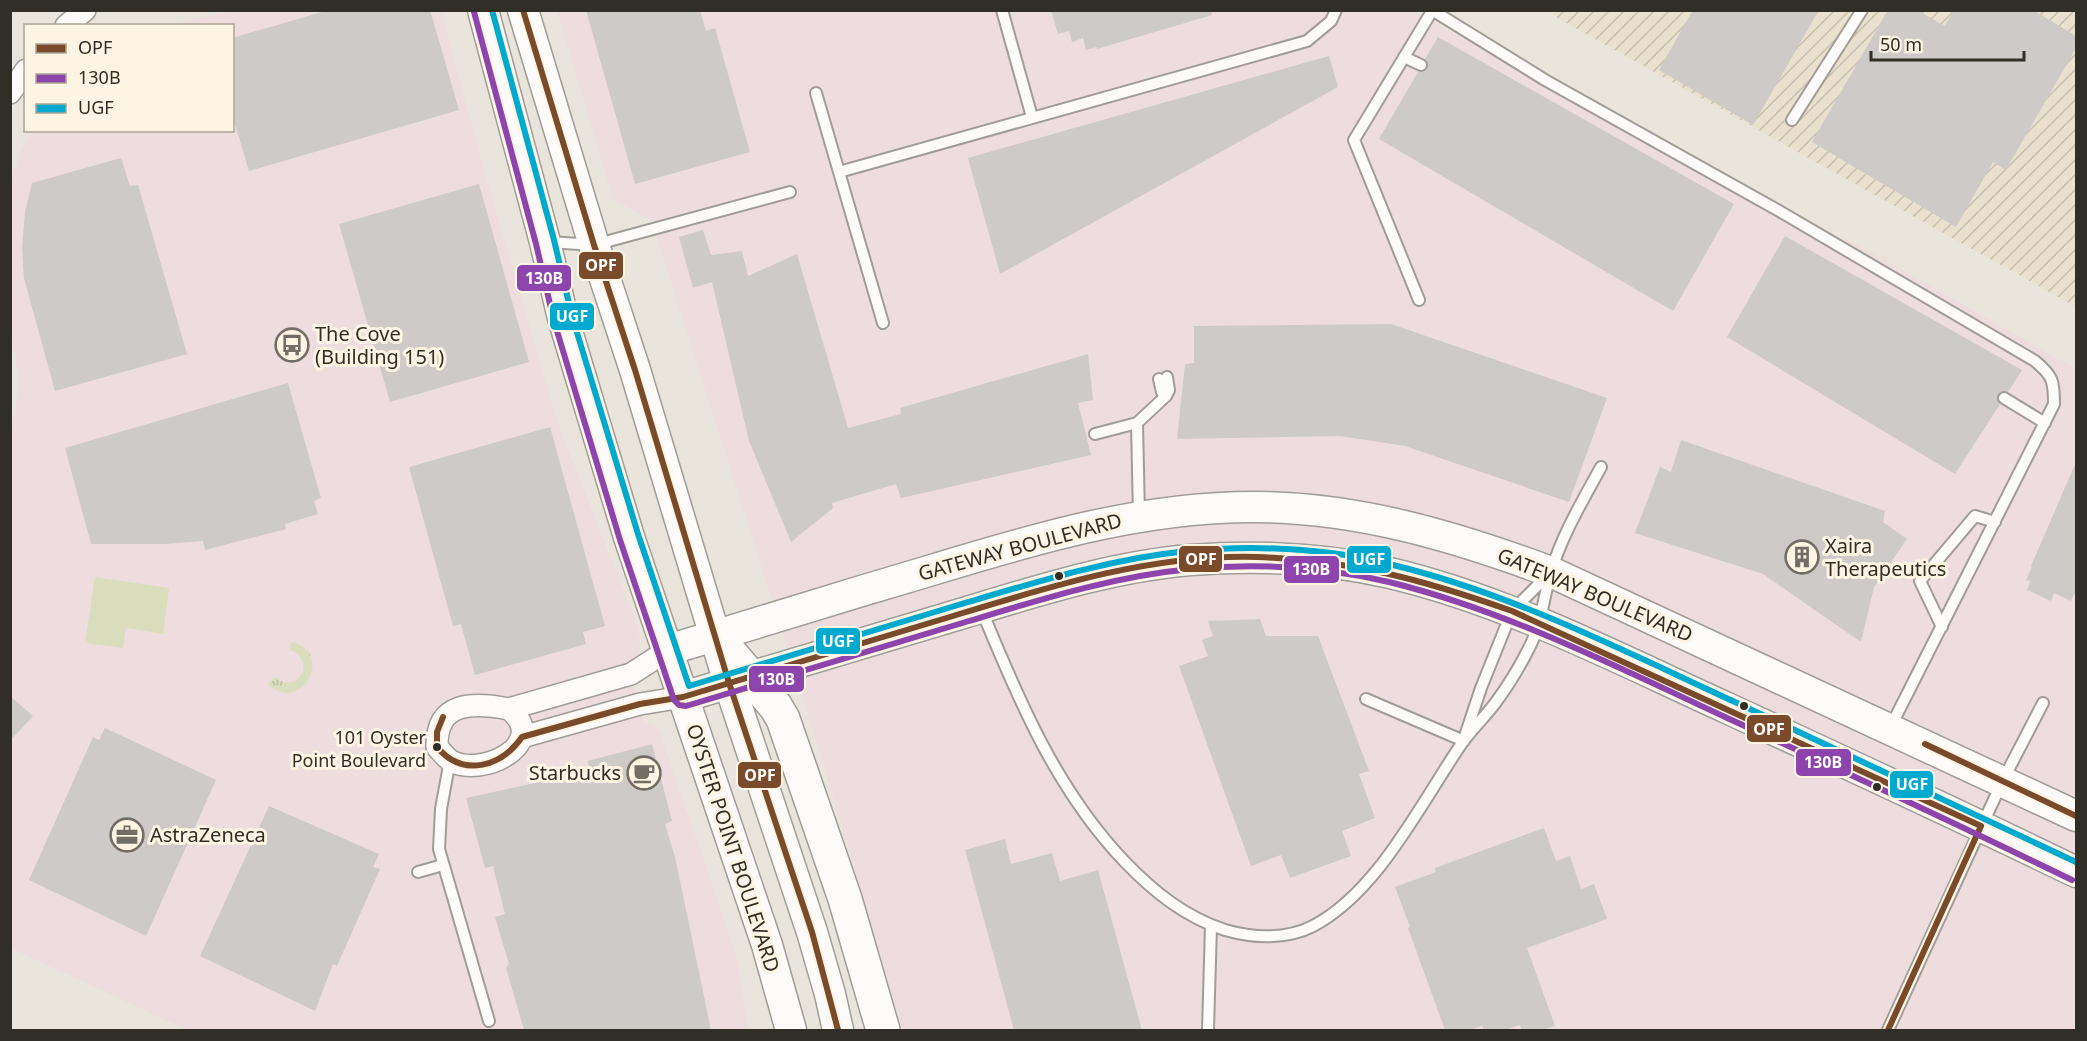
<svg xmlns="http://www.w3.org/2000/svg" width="2087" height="1041" viewBox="0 0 2087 1041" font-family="'Noto Sans',sans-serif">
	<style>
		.commercial { fill: #eddddf }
		.industrial { fill: url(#industrial-furrows) }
		.grass { fill: url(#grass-tufts) }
		.garden { fill: #dadebd }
		.building { fill: #cdcac8 }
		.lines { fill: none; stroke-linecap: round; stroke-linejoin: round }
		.lane-casing { stroke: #a19d96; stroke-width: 14 }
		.street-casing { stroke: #a19d96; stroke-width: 24 }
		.secondary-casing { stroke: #a19d96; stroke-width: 33 }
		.highway-casing { stroke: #a19d96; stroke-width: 36 }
		.lane { stroke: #fcfbfa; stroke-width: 10 }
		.street { stroke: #fcfbfa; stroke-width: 21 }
		.secondary { stroke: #fcfbfa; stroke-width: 30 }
		.highway { stroke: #fcfbfa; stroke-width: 33 }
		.bus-1-casing { stroke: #fef4e3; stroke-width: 10 }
		.bus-2-casing { stroke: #fef4e3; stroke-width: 10 }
		.bus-3-casing { stroke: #fef4e3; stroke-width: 10 }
		.bus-1 { stroke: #7a4b2a; stroke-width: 6 }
		.bus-2 { stroke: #8e44ad; stroke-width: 6 }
		.bus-3 { stroke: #00a9ce; stroke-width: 6 }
		.bus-dot { fill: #312e27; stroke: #fef4e3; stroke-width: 2 }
		.labels { text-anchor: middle; stroke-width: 6; stroke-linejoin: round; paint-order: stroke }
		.bus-label { font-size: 18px; fill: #312e27; stroke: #fef4e3; text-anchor: end }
		.poi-label { font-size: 20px; fill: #312e27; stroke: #fef4e3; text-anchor: start }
		.street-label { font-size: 20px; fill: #312e27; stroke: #fef4e3 }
		.line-badge { stroke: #fef4e3; stroke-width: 2 }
		.badge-label { font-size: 16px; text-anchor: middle; font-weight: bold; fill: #fff }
	</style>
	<defs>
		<pattern id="industrial-furrows" width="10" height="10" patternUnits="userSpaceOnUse" patternTransform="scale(1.5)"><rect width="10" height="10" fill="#e9e0ce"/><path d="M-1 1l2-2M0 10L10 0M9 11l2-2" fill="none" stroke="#c8c0b1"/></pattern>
		<pattern id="grass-tufts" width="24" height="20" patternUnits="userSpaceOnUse" patternTransform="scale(1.5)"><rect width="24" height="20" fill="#dadebd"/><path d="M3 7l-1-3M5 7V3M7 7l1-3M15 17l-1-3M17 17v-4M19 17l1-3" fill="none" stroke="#bcbfa2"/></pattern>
	</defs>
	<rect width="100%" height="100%" fill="#eae5dc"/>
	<!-- commercial -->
	<path class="commercial" d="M230,11h211l46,170 70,240 82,209 2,23 -10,21 13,49 10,2 6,9 44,126 33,98 12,72h-562l-177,-82v-505l9,-60 -9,-64v-133l4,-13 8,-24 10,-18 200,-1v-104l-61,-1z
		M557,11h858l315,177 80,33 73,38 193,110v661h-1173l-102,-339 -150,-471 -38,-21z"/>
	<!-- industrial -->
	<path class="industrial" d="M1549,11h527v296l-517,-288z"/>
	<!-- grass -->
	<path class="grass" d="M291,642c45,9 11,74 -23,42l7,-7c23,19 43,-17 15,-27z"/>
	<!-- garden -->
	<path class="garden" d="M95,577l74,11 -6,46 -37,-6 -3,20 -38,-5z"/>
	<!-- building -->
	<path class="building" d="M329,10h101l29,100 -210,61 -17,-57v-76z
		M586,10h114l6,21 9,-3 35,124 -115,32z
		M1051,10h160l1,5 -115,34v-2l-11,3 -3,-12 -11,4 -3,-11 -11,3z
		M1693,10h126l-66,115 -94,-55z
		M1888,10h29l28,16 9,-16h79l43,26v12l-70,122 -13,-8 -37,65 -144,-85z
		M1438,37l296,167 -61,107 -294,-172 39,-67h4l5,-3 1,-5 -3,-5z
		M1329,56l9,31 -338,187 -32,-116z
		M121,158l9,28 8,-1 49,169 -132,37 -31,-113 -2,-30 3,-36 7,-29z
		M479,184l50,178 -139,40 -51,-178z
		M703,230l8,25 31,-4 6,25 49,-22 51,174 53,-14 -1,-6 188,-54 5,46 -15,3 13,52 -190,43 -5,-14 -64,19 1,5 -42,34 -42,-101 -37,-159 -19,6 -14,-51z
		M1785,236l237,134 -14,22 -4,-1 -6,3 -1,4 3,6 -45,70 -228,-137z
		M1391,324l216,74 -38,104 -164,-56 -65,-10 -163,3 8,-75 9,-1v-37z
		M288,383l33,115 -7,3 4,13 -33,10 1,5 -81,21 -2,-9 -38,3h-74l-26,-96z
		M550,427l55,199 -22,6 3,12 -111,31 -14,-51 -8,2 -44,-159z
		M1681,440l204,71 -2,11 24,17 -33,48 -13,55 -98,-68 -128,-41 25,-66 11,5z
		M2076,462v128l-5,11 -17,-8 -3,8 -24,-11 3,-9 -4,-1 6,-13 -1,-1z
		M1260,619l6,17h52l51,135 -10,3 16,44 -33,13 9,25 -61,22 -9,-23 -30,11 -72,-200 29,-10 -6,-16 11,-4 -5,-15z
		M10,696l23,20 -23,25z
		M105,728l111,52 -70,156 -117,-56 64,-143 6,3z
		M652,744l20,77 -7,3 10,33 36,173h-187l-18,-62 3,-4 -14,-47 10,-3 -12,-48 -8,2 -19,-70 124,-27 -2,-10z
		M269,806l110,48 -6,13 7,2 -43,97 -4,-2 -18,47 -115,-55z
		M1544,828l12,33 14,-5 11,33 13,-5 13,35 -80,29 28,78 -13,4h-20l-2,-5 -15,5h-21l-2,-4 -13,4h-24l-37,-102 2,-1 -15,-40 41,-15 -1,-4z
		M1005,839l6,25 41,-11 8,28 38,-11 44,160h-128l-49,-180z"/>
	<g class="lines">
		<defs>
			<path id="lane" d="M1002,10l30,107
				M1432,10l113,70 236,132 254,149c18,15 19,20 19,43l-164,324
				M1404,57l17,8
				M816,93l67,230
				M1792,120l70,-110
				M839,172l468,-131 24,-20 5,-11
				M549,242l45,3 196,-53
				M1419,300l-65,-160 78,-129
				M1159,379l3,13 4,4
				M2004,398l41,25
				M1137,423l29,-27 3,-6 -2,-13
				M1095,434l42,-11 2,93
				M982,611c37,90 75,180 143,251 29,30 60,55 100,68 28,8 61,10 88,-4 65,-34 108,-123 149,-183 10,-14 23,-26 34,-41 12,-16 24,-36 33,-54 13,-24 14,-50 22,-76 11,-37 32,-72 50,-105
				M1942,627l-22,-46 55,-65 20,6
				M1366,699l98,42
				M1465,736l16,-48 31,-77 37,-37
				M450,760l-9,49 -2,40 50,172
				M418,872l25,-7
				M1208,1030l3,-104
				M1888,1030l115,-250 40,-77"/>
			<path id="street" d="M66,26l19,-16
				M10,93l16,-23
				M509,709c42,34 -26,69 -58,52 -5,-3 -10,-10 -14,-14 -1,-46 36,-45 72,-38l122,-35 37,-24
				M522,737l118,-33 43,-7"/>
			<path id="secondary" d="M483,10l62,232 18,76 66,219 138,408 24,85
				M523,10l71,235 41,125 94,313 83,249 18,62 8,36
				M668,650c84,-26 169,-52 254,-77 108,-33 217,-66 331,-66 104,0 201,29 298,65l525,244
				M683,697c95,-28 189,-57 284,-85 73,-22 148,-46 224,-52 66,-5 134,-2 199,13 118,28 227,85 337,135 117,54 234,108 349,164"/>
			<path id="highway" d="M715,635l61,72 7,12 62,180 38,131"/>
		</defs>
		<!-- lane casing -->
		<use href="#lane" class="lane-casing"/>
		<!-- street casing -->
		<use href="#street" class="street-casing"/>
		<!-- secondary casing -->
		<use href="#secondary" class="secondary-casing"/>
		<!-- highway casing -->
		<use href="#highway" class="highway-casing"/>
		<!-- lane -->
		<use href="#lane" class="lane"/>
		<!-- street -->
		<use href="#street" class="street"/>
		<!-- secondary -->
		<use href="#secondary" class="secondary"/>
		<!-- highway -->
		<use href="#highway" class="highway"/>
		<defs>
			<path id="bus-1" d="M523,10l71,235 41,125 94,313 83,249 26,98
				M443,717l-6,15v15c26,31 64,20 85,-10l118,-33 43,-7c87,-26 173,-52 260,-78 102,-31 206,-65 314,-62 94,3 167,23 255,54l469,215
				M1925,744l151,72
				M1888,1030l93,-204"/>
			<path id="bus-2" d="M474,12l62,232 18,77 66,219 54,160 5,5 7,1c94,-28 188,-57 283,-85 73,-22 146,-45 222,-52 66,-6 134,-2 198,13 118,29 226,84 336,135 116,53 232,107 347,163"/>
			<path id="bus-3" d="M492,10l62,230 18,76 66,218 51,152c89,-27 179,-54 269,-81 75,-22 151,-46 229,-54 68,-6 140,-3 206,14 120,29 231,86 342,137 114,53 228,106 341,160"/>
		</defs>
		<!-- bus-1 casing -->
		<use href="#bus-1" class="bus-1-casing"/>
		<!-- bus-2 casing -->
		<use href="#bus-2" class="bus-2-casing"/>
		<!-- bus-3 casing -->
		<use href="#bus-3" class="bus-3-casing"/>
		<!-- bus-1 -->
		<use href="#bus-1" class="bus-1"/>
		<!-- bus-2 -->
		<use href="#bus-2" class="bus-2"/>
		<!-- bus-3 -->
		<use href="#bus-3" class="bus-3"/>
	</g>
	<!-- icons -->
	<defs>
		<symbol id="bus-ring" viewBox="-11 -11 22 22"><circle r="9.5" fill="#fef4e3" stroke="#726e66" stroke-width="1.5"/><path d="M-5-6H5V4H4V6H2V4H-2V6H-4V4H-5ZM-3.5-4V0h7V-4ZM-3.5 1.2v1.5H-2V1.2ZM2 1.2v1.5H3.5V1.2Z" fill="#726e66"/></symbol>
		<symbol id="building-ring" viewBox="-11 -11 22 22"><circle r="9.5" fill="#fef4e3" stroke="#726e66" stroke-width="1.5"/><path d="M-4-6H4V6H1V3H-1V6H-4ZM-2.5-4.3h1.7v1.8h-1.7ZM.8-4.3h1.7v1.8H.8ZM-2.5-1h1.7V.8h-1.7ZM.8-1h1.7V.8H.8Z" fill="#726e66"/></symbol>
		<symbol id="cafe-ring" viewBox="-11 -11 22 22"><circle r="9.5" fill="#fef4e3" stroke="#726e66" stroke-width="1.5"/><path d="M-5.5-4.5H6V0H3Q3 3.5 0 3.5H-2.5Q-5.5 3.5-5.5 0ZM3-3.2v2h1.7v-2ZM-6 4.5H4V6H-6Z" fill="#726e66"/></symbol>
		<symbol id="office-ring" viewBox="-11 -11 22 22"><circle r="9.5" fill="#fef4e3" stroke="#726e66" stroke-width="1.5"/><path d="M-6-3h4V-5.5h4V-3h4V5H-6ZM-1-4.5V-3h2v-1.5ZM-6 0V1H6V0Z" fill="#726e66"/></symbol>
	</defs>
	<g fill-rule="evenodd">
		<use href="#bus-ring" x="273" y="326" width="38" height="38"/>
		<use href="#building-ring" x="1783" y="538" width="38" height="38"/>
		<use href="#cafe-ring" x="625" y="754" width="38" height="38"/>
		<use href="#office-ring" x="108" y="816" width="38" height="38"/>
	</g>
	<!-- markers -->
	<g class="bus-dot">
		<circle cx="1059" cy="576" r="5"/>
		<circle cx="1744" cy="706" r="5"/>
		<circle cx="437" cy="747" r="5"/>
		<circle cx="1877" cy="787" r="5"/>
	</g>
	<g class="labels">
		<!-- bus labels -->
		<g class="bus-label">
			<text x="426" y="744">101 Oyster<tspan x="426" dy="23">Point Boulevard</tspan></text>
		</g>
		<!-- poi labels -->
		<g class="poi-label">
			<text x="315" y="341">The Cove<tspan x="315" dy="23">(Building 151)</tspan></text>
			<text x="1825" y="553">Xaira<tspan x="1825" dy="23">Therapeutics</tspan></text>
			<text x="621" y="780" text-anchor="end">Starbucks</text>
			<text x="150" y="842">AstraZeneca</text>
		</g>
		<!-- street labels -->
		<g class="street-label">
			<text transform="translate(1020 547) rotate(-15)" y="7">GATEWAY BOULEVARD</text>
			<text transform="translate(1595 595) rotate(23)" y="7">GATEWAY BOULEVARD</text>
			<text transform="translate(733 848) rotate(72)" y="7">OYSTER POINT BOULEVARD</text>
		</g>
	</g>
	<g class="line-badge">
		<rect x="578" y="251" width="46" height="29" rx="6" fill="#7a4b2a"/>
		<rect x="516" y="264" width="56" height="28" rx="6" fill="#8e44ad"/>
		<rect x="549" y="302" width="46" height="29" rx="6" fill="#00a9ce"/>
		<rect x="1178" y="545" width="45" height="28" rx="6" fill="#7a4b2a"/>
		<rect x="1346" y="545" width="46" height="29" rx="6" fill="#00a9ce"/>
		<rect x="1283" y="555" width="57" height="29" rx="6" fill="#8e44ad"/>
		<rect x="815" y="627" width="46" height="28" rx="6" fill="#00a9ce"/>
		<rect x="748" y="665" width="57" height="28" rx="6" fill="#8e44ad"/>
		<rect x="1746" y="714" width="46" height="29" rx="6" fill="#7a4b2a"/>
		<rect x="1795" y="748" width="57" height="29" rx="6" fill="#8e44ad"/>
		<rect x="737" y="761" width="45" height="28" rx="6" fill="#7a4b2a"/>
		<rect x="1889" y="770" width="45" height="29" rx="6" fill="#00a9ce"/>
	</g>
	<g class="badge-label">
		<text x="601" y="271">OPF</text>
		<text x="544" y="284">130B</text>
		<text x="572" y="322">UGF</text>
		<text x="1201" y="565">OPF</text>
		<text x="1369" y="565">UGF</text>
		<text x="1311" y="575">130B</text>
		<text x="838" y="647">UGF</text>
		<text x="776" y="685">130B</text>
		<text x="1769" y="735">OPF</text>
		<text x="1823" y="768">130B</text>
		<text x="760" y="781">OPF</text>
		<text x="1912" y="790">UGF</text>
	</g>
	<!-- border -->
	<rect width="2087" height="1041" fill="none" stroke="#312e27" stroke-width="24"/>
	<!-- legend -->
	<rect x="24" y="24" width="210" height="108" fill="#fef4e3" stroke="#aca598" stroke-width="1.5"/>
	<rect x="36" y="44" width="30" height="9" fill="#7a4b2a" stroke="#aca598" stroke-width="1.5"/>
	<text x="78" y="54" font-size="18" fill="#312e27">OPF</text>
	<rect x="36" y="74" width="30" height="9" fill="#8e44ad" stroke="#aca598" stroke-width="1.5"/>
	<text x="78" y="84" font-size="18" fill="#312e27">130B</text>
	<rect x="36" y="104" width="30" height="9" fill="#00a9ce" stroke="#aca598" stroke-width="1.5"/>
	<text x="78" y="114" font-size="18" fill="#312e27">UGF</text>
	<!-- scale -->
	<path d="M1871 51v9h153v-9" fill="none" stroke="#312e27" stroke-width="3"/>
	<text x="1880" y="51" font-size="18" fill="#312e27" stroke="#fef4e3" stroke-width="4.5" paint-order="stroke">50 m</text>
</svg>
